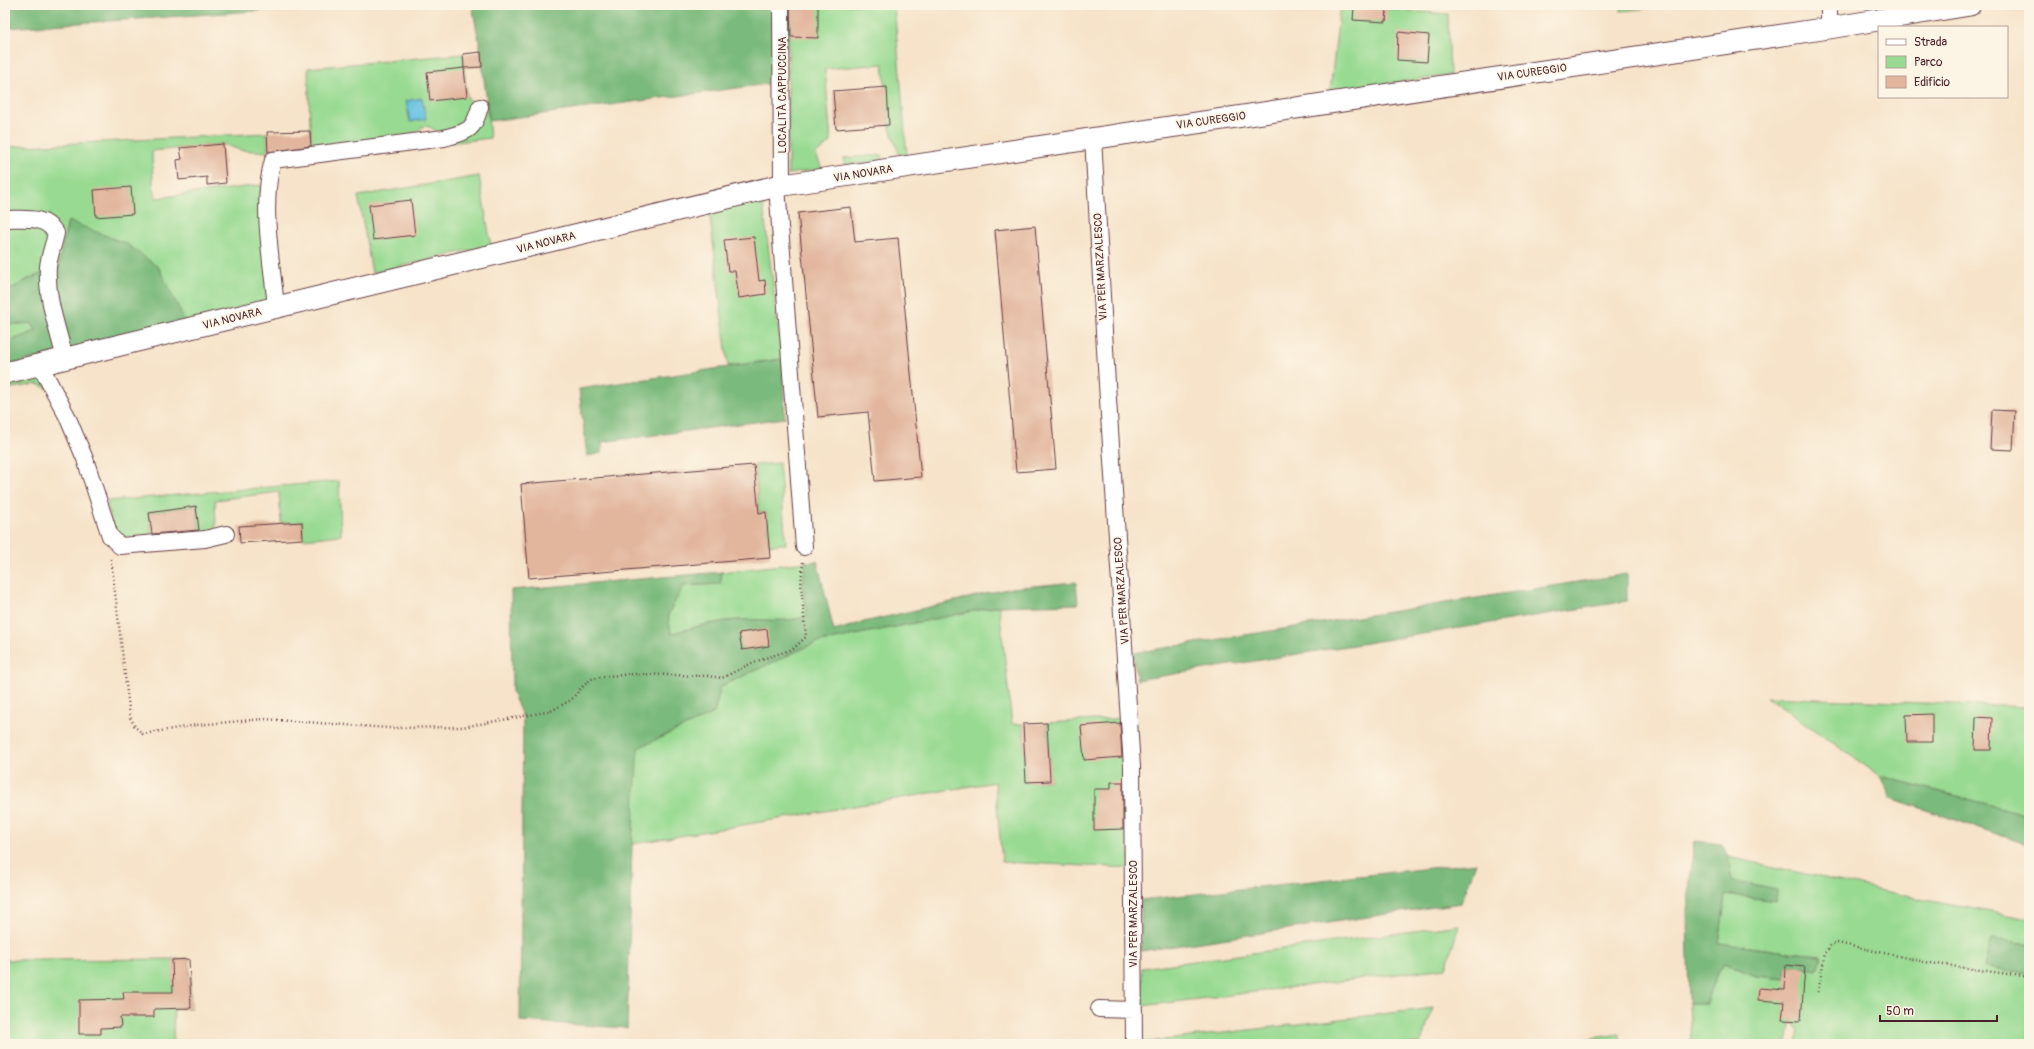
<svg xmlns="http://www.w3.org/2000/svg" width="2034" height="1049" viewBox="0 0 2034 1049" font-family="Pangolin,sans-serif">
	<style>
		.green { fill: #98da92; stroke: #717c5e }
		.forest { fill: #7aba7c; stroke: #626c54 }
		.water { fill: #63c1e1; stroke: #567086 }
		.building { fill: #e2b59d }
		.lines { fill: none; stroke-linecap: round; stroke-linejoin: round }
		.minor-casing { stroke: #643c43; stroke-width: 18 }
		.major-casing { stroke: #643c43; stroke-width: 23 }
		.path { stroke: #643c43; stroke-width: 2.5; stroke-dasharray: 1 3; stroke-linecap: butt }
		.minor { stroke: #fff; stroke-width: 16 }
		.major { stroke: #fff; stroke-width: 21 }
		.labels { text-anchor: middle; stroke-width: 3.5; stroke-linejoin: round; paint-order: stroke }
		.street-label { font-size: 11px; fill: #4a1f2b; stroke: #fcf5e5 }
	</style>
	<rect width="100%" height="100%" fill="#fcf5e5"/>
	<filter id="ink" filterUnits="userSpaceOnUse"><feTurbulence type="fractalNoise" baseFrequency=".025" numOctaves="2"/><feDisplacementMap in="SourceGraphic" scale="8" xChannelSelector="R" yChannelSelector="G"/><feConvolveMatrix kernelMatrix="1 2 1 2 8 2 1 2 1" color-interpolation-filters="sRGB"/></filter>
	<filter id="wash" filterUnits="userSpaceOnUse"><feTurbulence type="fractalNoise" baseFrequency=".012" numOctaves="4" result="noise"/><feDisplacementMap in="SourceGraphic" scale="16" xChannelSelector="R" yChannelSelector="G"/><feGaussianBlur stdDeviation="0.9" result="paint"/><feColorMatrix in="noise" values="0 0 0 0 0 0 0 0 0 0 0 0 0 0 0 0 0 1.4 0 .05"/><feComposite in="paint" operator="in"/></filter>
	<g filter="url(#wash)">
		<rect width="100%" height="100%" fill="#f6e3c9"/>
		<!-- green -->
		<path class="green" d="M788,5h106l13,151 -8,-2 -10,-29 -6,-61 -58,5 6,73 -15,12 6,15 -34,5z
			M1340,5l108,9 2,61 -120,17z
			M1621,5h56l-56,6z
			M463,54l4,43 7,9 -4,15 -30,13c-14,-12 -18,-9 -29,3l-100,14 -3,-83z
			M486,99l4,39 -65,8 59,-35z
			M267,133l1,19 -28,-2 -17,-6 -71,7 1,33 3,14 105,-13 9,118 -84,20 -118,-102 -10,47 -28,10 -25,15v-146z
			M882,155l1,6 -39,4v-7z
			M479,176l12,69 -119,28 -14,-77z
			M758,198l5,6 19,155 -54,7 -19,-157z
			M32,323l4,8 -31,12v-18z
			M33,376l9,2 7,11 -12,-5 -32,5v-8z
			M779,463l7,81 -17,1 -3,-33 -7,1 -4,-48z
			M339,481l2,54 -38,4 -1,-17 -21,1 -2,-31 -64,8 1,27 -3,4 -13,4 -4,-29 -47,7 3,22 -19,4 -15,-3 -7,-14 -4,-21z
			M806,562l-3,23 4,31c-20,8 -42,3 -64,4 -24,0 -49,7 -72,14l-3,-19 15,-29 37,-2 2,-12z
			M999,606l13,118h11l3,58 24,-1 -3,-58 78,-5 5,150 -128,-6 -7,-80 -363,62 5,-96 77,-35 7,-27 94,-43z
			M1767,697l262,10v108l-149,-39z
			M1728,857l192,42 109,20v25l-37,-5 -8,28 45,6v71h-141l-18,-5 -2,5h-72l4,-13 -8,-11 -7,24h-94l-2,-41h18l9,-27 8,-13 32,13 29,3 1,-14 19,2 12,3 4,-15 -33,-3 -69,-9 7,-49 50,7v-11l-45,-8z
			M1459,925l-13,43 -304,38v-38z
			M189,959l2,49 -17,1 -1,35h-168v-84z
			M1433,1008l-13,36h-280v-1z
			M1620,1034v10h-67z"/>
		<!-- forest -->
		<path class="forest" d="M5,5h309v2l-309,21z
			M472,5h301l2,78 -286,38 -8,-69z
			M68,221l59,23 32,24 27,55 -181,43v-23l31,-12 -4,-8 -27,2v-32l25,-15 28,-10z
			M782,359l3,59 -183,24v11l-15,3 -8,-67z
			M817,561l17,70 30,-9 147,-34 65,-6 2,22 -79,2 -184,37 -94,43 -7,27 -76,35 -6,96 -5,184 -107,-7 3,-303 -11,-26 -1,-102 211,-18 -2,12 -37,2 -15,29 3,19c23,-7 47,-13 71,-14 22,-2 44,4 65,-4l-4,-31 3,-23z
			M1627,574v27l-490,79 -4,-27z
			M1880,776l149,39v30l-138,-47z
			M1694,841l28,3 6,13 4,24 45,9 -1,11 -50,-7 -7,49 69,9 33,3 -4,15 -12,-3 -19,-1 -1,13 -29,-3 -32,-13 -8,13 -9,27h-18l-2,-92z
			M1476,863l-15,40 -320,48v-51z
			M1992,939l37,5v29l-45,-6z"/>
		<!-- water -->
		<path class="water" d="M422,98l4,21 -16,3 -4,-21z"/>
		<g id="blocks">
			<!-- building -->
			<path class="building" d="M790,5h28v33l-27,-1z
				M1354,7l33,1 -1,14 -33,-2z
				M1398,32l31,3 -2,27 -30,-2z
				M481,52l1,15 -18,1 -1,-14z
				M464,68l3,29 -37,4 -3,-29z
				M887,87l2,38 -53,4 -3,-38z
				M310,131l1,15 -43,6 -1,-20z
				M223,144l3,39 -19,2v-8l-28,3 -2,-20 5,-1 -2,-11z
				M131,187l2,27 -37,3 -2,-27z
				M411,200l4,35 -42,5 -4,-35z
				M851,207l4,35 43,-4 23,239 -46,4 -7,-69 -50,5 -20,-204z
				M1035,226l21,243 -40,3 -21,-242z
				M754,237l5,44 6,-1 1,14 -27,4 -4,-27h-7l-4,-31z
				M1992,410l23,1 -2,39 -23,-1z
				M754,465l5,48 7,-1 4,46 -241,20 -8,-94z
				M196,506l3,24 -47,4 -3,-21z
				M302,522l1,17 -63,4 -1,-17z
				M767,629l2,17 -27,4 -3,-17z
				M1932,714v28h-25l-1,-27z
				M1976,717l16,1 -1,32h-16z
				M1047,723l3,58 -24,1 -3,-58z
				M1120,723l2,34 -38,3 -3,-34z
				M1111,782h12v47l-29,1v-41h17z
				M189,959l2,49 -37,1v8h-34l1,10 -20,1v6h-22v-34l45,-1 -1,-7h50l-1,-32z
				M1786,965l19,2 -4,54 -19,-1 2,-18 -26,-2 1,-12 26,2z"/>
		</g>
	</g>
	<g filter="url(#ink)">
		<use href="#blocks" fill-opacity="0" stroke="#643c43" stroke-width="1"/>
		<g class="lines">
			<defs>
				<path id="minor" d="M781,5l1,180
					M1829,5v23
					M1093,138l14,246 25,383 2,277
					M777,186l27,361
					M5,219c20,0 39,-4 51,14 -2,11 -7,23 -8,34 -2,32 10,62 17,92
					M276,308c-4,-47 -16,-103 -3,-148l171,-22c24,-7 29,-6 36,-31
					M40,365l27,51 18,43 25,77 10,10 85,-7 21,-5
					M1099,1009l35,1"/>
				<path id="major" d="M5,373l772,-187 1052,-158 141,-23"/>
			</defs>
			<!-- minor casing -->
			<use href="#minor" class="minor-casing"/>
			<!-- major casing -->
			<use href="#major" class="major-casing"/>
			<!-- path -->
			<path class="path" d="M111,559l19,158 5,10 8,7 53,-9 68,-6 124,9 74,-1 18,-3 71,-13 20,-11 9,-11 11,-10 18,-3 26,-2 73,2 14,2 32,-16 39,-13 13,-12 -5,-52 2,-23
				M1818,992l7,-39 6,-8 7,-2 92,20 99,14"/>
			<!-- minor -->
			<use href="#minor" class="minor"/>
			<!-- major -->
			<use href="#major" class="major"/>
		</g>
	</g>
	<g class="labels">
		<!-- street labels -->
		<g class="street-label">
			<text transform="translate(1532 72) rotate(-8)" y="4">VIA CUREGGIO</text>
			<text transform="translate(782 95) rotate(-90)" y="4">LOCALITÀ CAPPUCCINA</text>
			<text transform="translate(1211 120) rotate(-8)" y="4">VIA CUREGGIO</text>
			<text transform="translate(863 173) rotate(-9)" y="4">VIA NOVARA</text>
			<text transform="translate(546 242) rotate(-14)" y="4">VIA NOVARA</text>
			<text transform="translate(1100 267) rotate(-93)" y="4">VIA PER MARZALESCO</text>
			<text transform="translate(232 318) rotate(-14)" y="4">VIA NOVARA</text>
			<text transform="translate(1121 591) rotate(-94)" y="4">VIA PER MARZALESCO</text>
			<text transform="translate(1133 914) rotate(-90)" y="4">VIA PER MARZALESCO</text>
		</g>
	</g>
	<!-- margin -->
	<rect width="2034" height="1049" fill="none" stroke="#fcf5e5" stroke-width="20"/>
	<!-- legend -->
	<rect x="1878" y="26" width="130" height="72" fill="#fcf5e5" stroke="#b59f9b"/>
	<rect x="1886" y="39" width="20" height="6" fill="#ffffff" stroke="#b59f9b"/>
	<text x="1914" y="46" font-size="12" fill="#4a1f2b">Strada</text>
	<rect x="1886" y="56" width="20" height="12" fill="#98da92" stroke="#b59f9b"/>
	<text x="1914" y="66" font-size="12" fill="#4a1f2b">Parco</text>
	<rect x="1886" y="76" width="20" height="12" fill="#e2b59d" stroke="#b59f9b"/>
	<text x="1914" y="86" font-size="12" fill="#4a1f2b">Edificio</text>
	<!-- scale -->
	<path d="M1880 1015v6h117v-6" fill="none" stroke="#4a1f2b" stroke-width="2"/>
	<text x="1886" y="1015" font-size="12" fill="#4a1f2b" stroke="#fcf5e5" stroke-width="3" paint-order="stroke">50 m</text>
</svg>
